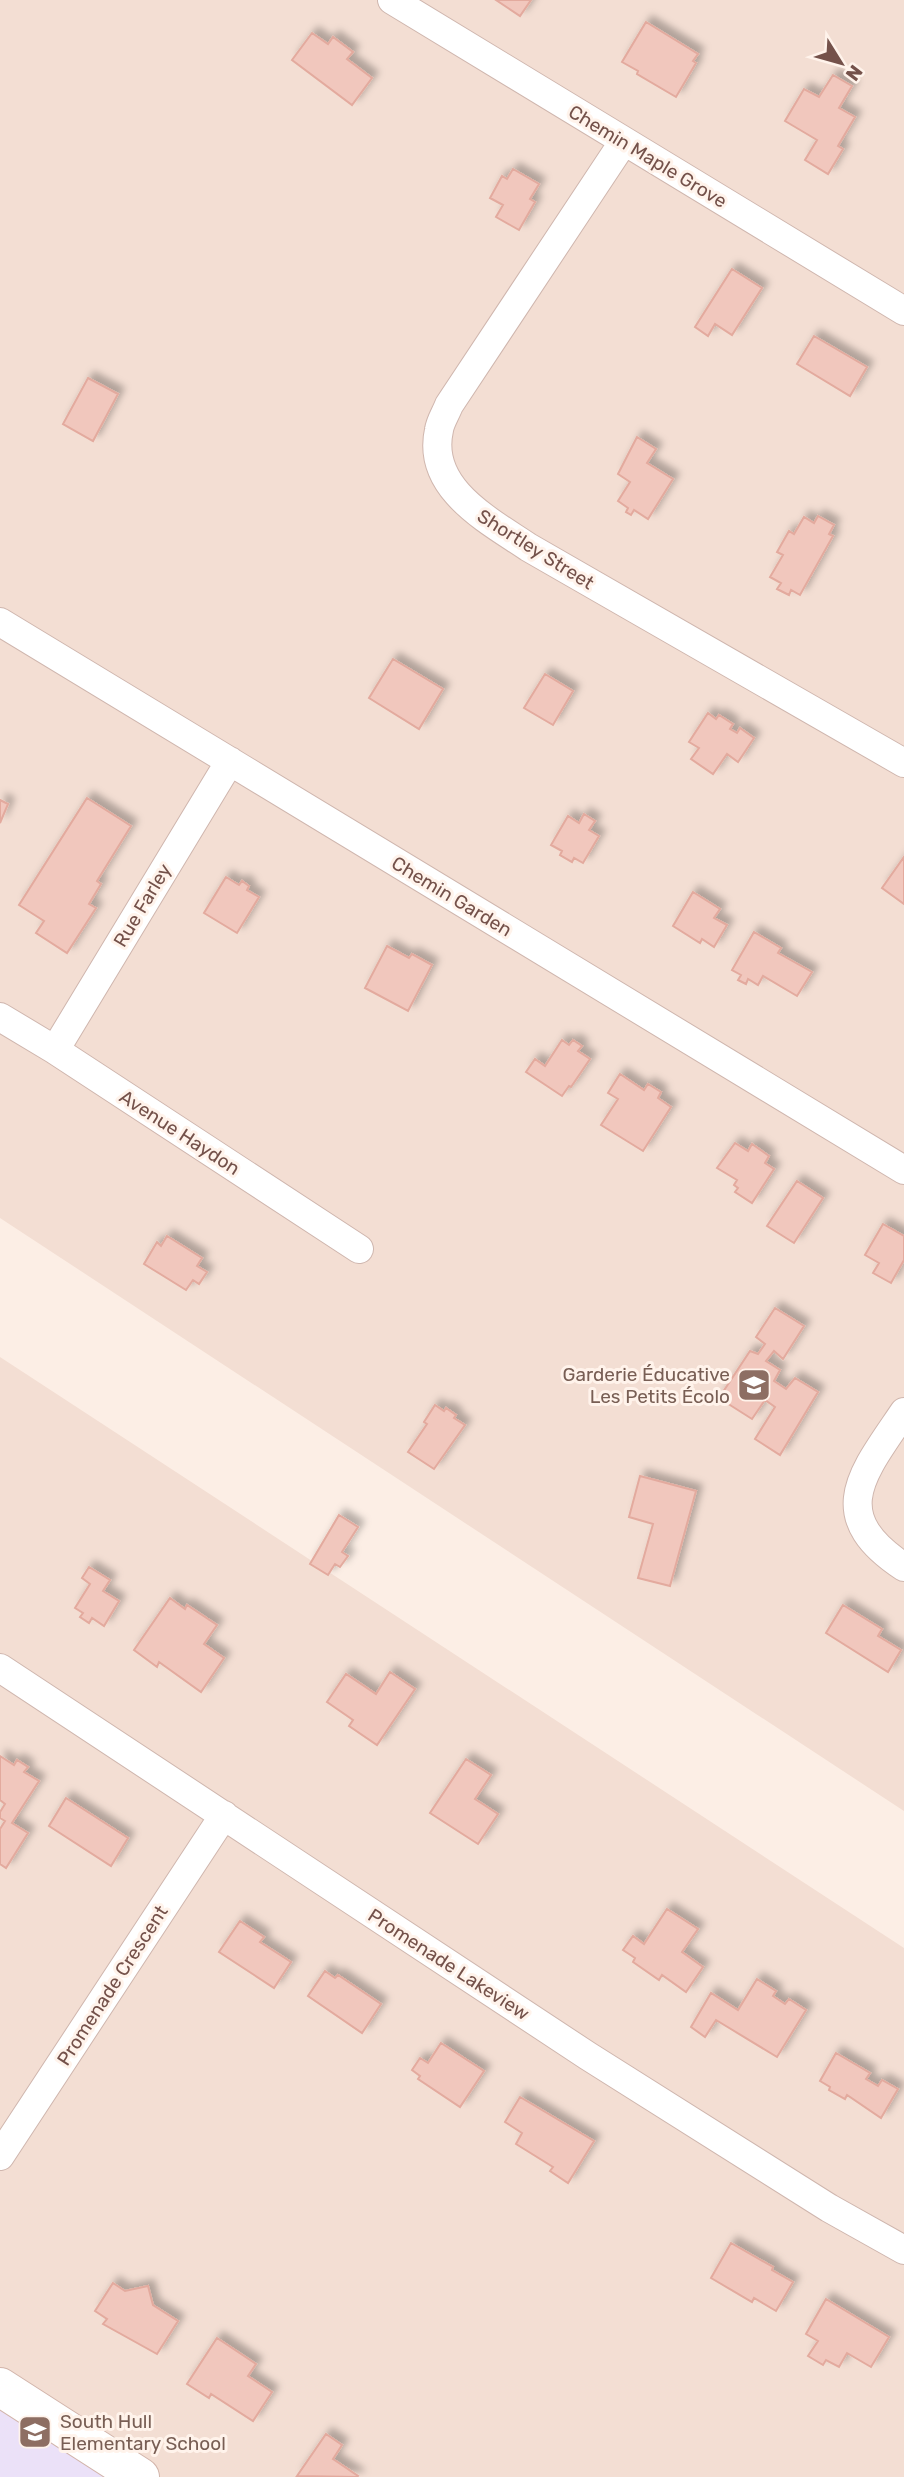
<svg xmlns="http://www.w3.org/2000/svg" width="904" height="2477" viewBox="0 0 904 2477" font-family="Rubik,sans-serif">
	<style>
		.residential { fill: #f3ded3 }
		.education { fill: #ebe1f8 }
		.building { fill: #f1c7bd; stroke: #e3aa9e; stroke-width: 2; filter: url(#shadow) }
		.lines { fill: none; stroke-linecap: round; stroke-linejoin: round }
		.street-casing { stroke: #cfb6ae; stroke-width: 30 }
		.secondary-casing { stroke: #d2b5ab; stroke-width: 40 }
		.street { stroke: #fff; stroke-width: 28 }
		.secondary { stroke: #fff; stroke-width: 38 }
		.labels { text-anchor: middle; stroke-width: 6; stroke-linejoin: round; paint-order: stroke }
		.street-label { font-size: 19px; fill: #74514a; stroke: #fff3eb }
		.education-label { font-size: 19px; fill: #785e54; stroke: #fff3eb; text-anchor: end }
	</style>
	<defs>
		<filter id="shadow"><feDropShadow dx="6" dy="-6" stdDeviation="3.5" flood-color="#0004"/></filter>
	</defs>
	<rect width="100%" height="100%" fill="#fceee5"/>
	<!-- residential -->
	<path class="residential" d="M0,0h904v1811l-904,-593z
		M0,1357l904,591v529h-904z"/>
	<!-- education -->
	<path class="education" d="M0,2387l140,90h-140z"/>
	<!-- building -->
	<path class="building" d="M496,0h35l-11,16z
		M646,22l52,32 -5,7 3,2 -20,34 -39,-23 1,-3 -16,-9z
		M312,33l16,11 5,-7 20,15 -6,7 25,19 -20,27 -60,-45z
		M833,75l19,11 -13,22 16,9 -17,29 5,3 -15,25 -23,-14 12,-20 -32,-19 19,-32 15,8z
		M513,169l26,15 -9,15 5,3 -16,28 -23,-13 7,-12 -13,-7 12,-22 5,3z
		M732,269l30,19 -30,47 -17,-11 -7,12 -13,-9z
		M814,336l53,31 -17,29 -53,-32z
		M88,378l30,16 -25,47 -30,-17z
		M637,437l19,12 -9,14 26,16 -25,40 -14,-9 -3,5 -5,-3 2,-4 -10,-7 12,-19 -12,-8z
		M818,516l16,9 -5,9 4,2 -33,59 -9,-5 -2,5 -12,-6 4,-6 -11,-6 13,-22 -6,-3 12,-21 5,3 10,-17 10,6z
		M393,659l50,30 -24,40 -50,-31z
		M545,674l28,17 -20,34 -29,-17z
		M708,713l8,6 3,-4 14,9 -3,5 7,4 3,-5 14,10 -16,24 -11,-8 -14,20 -22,-15 8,-11 -10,-6z
		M87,798l44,28 -34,55 4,3 -12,20 7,4 -29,45 -31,-20 8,-12 -25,-16z
		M0,800l8,4 -8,19z
		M584,814l11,7 -6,9 10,6 -16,27 -9,-5 -2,4 -12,-7 2,-4 -11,-6 17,-29 11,7z
		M904,857v47l-22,-16z
		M226,877l13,8 3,-4 7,5 -2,4 12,7 -22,36 -33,-20z
		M693,892l27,17 -6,9 13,7 -13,22 -12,-8 -2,4 -27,-17z
		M754,932l27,16 -3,5 34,19 -15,24 -34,-20 -5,9 -10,-6 -2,5 -8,-4 3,-5 -9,-5z
		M387,946l22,12 3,-4 20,11 -24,46 -43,-23z
		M562,1040l7,5 4,-5 9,6 -4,5 12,8 -19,28 -2,-1 -7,10 -36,-24 9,-13 10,7z
		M620,1074l24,16 4,-6 13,8 -3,6 13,9 -28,44 -42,-26 17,-26 -10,-6z
		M735,1143l13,8 4,-7 17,12 -4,7 9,6 -22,34 -17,-11 3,-4 -4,-3 3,-5 -20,-12z
		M797,1181l26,17 -29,45 -27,-17z
		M883,1224l21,12v24l-13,23 -18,-10 6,-10 -14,-8z
		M167,1236l35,22 -5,8 10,6 -8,12 -6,-4 -7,10 -42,-26 13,-22 4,4z
		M775,1308l29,18 -21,33 -9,-8 -8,10 14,9 -6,11 12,8 9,-11 23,14 -38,63 -25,-16 20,-32 -10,-7 -13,19 -33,-21 31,-47 8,3 7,-10 -9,-7z
		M435,1405l9,6 2,-3 10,7 -2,3 11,7 -31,44 -26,-17 19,-28 -3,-2z
		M640,1476l56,15 -26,95 -32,-8 15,-54 -24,-7z
		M339,1515l19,12 -16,25 6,4 -8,11 -5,-3 -7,11 -18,-11z
		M89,1567l21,13 -7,11 16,10 -15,25 -12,-8 -3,5 -9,-6 3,-4 -8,-5 15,-24 -8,-6z
		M170,1598l15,11 2,-4 30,20 -13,19 20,14 -23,34 -42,-30 -2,5 -23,-17z
		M843,1605l39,24 -4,7 23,14 -13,22 -62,-39z
		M390,1672l25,17 -38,56 -28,-19 4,-6 -26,-18 19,-28 30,20z
		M0,1756l14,9 3,-5 11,7 -4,5 15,9 -27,42 16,10 -22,35 -6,-4v-35l5,-8 -5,-3v-6l5,-8 -5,-4z
		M466,1759l25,16 -16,24 23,15 -20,30 -48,-31z
		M66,1798l62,40 -17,28 -62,-40z
		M667,1909l31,20 -16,23 21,15 -17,25 -24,-17 -3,5 -26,-18 2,-4 -12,-8 10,-14 11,8z
		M240,1921l24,16 -4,5 31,20 -17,26 -55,-36z
		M325,1971l10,7 3,-3 43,29 -19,29 -54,-37z
		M757,1979l19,12 -3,5 12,8 4,-5 17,11 -29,47 -61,-37 -11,17 -14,-10 20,-34 27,17z
		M441,2043l43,28 -24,36 -42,-28 2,-3 -8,-6 8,-12 8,5z
		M836,2053l34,20 -4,6 12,7 4,-6 16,9 -17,29 -34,-23 -2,4 -16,-9 1,-3 -10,-6z
		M520,2097l74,44 -26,42 -18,-12 3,-4 -37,-23 6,-11 -17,-11z
		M731,2243l42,24 -1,3 21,12 -17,29 -22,-13 -2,4 -41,-24z
		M113,2283l12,8 23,-5 5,19 25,16 -21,33 -54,-30 4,-5 -12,-8z
		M826,2299l63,38 -18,30 -24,-14 -8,14 -13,-7 -3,5 -15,-9 10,-15 -12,-7z
		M217,2338l39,26 -8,12 24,16 -19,29 -42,-27 -2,4 -22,-14z
		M326,2434l16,11 -9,14 25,17 -1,1 -60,-1z"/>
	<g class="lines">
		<defs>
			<path id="street" d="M392,0l512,311
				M624,141l-175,264c-3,8 -9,17 -10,25 -13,58 49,90 89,117l376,216
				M0,622l904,548
				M0,1017l55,33 304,199
				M55,1050l175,-289
				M904,1412c-42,62 -79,103 0,155
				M0,1668l588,388 241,152 75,42
				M0,2156l224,-341"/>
			<path id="secondary" d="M0,2387l140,90"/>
		</defs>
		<!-- street casing -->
		<use href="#street" class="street-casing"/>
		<!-- secondary casing -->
		<use href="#secondary" class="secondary-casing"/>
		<!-- street -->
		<use href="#street" class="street"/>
		<!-- secondary -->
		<use href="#secondary" class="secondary"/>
	</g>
	<!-- icons -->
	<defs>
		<symbol id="school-square" viewBox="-11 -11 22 22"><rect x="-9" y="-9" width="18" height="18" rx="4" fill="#8d6e63" stroke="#fff3eb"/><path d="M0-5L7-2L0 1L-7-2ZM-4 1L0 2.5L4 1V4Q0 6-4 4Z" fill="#fff"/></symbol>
	</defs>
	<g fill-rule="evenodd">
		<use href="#school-square" x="735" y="1366" width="38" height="38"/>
		<use href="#school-square" x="16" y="2413" width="38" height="38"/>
	</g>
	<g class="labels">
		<!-- street labels -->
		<g class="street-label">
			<text transform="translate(648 156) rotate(31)" y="7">Chemin Maple Grove</text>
			<text transform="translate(536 549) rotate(32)" y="7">Shortley Street</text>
			<text transform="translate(452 896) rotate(31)" y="7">Chemin Garden</text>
			<text transform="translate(142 905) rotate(-59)" y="7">Rue Farley</text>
			<text transform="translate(180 1132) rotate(33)" y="7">Avenue Haydon</text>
			<text transform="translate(449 1964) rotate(33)" y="7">Promenade Lakeview</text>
			<text transform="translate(112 1985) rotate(-57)" y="7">Promenade Crescent</text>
		</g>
		<!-- education labels -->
		<g class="education-label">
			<text x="730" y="1381">Garderie Éducative<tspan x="730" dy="22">Les Petits Écolo</tspan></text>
			<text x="60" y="2428" text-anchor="start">South Hull<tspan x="60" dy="22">Elementary School</tspan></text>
		</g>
	</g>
	<!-- north arrow -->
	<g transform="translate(841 63) rotate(127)" stroke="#fff3eb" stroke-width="5" paint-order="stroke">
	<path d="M0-5L12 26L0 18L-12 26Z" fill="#74514a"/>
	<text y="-10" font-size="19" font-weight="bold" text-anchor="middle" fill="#74514a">N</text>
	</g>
</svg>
